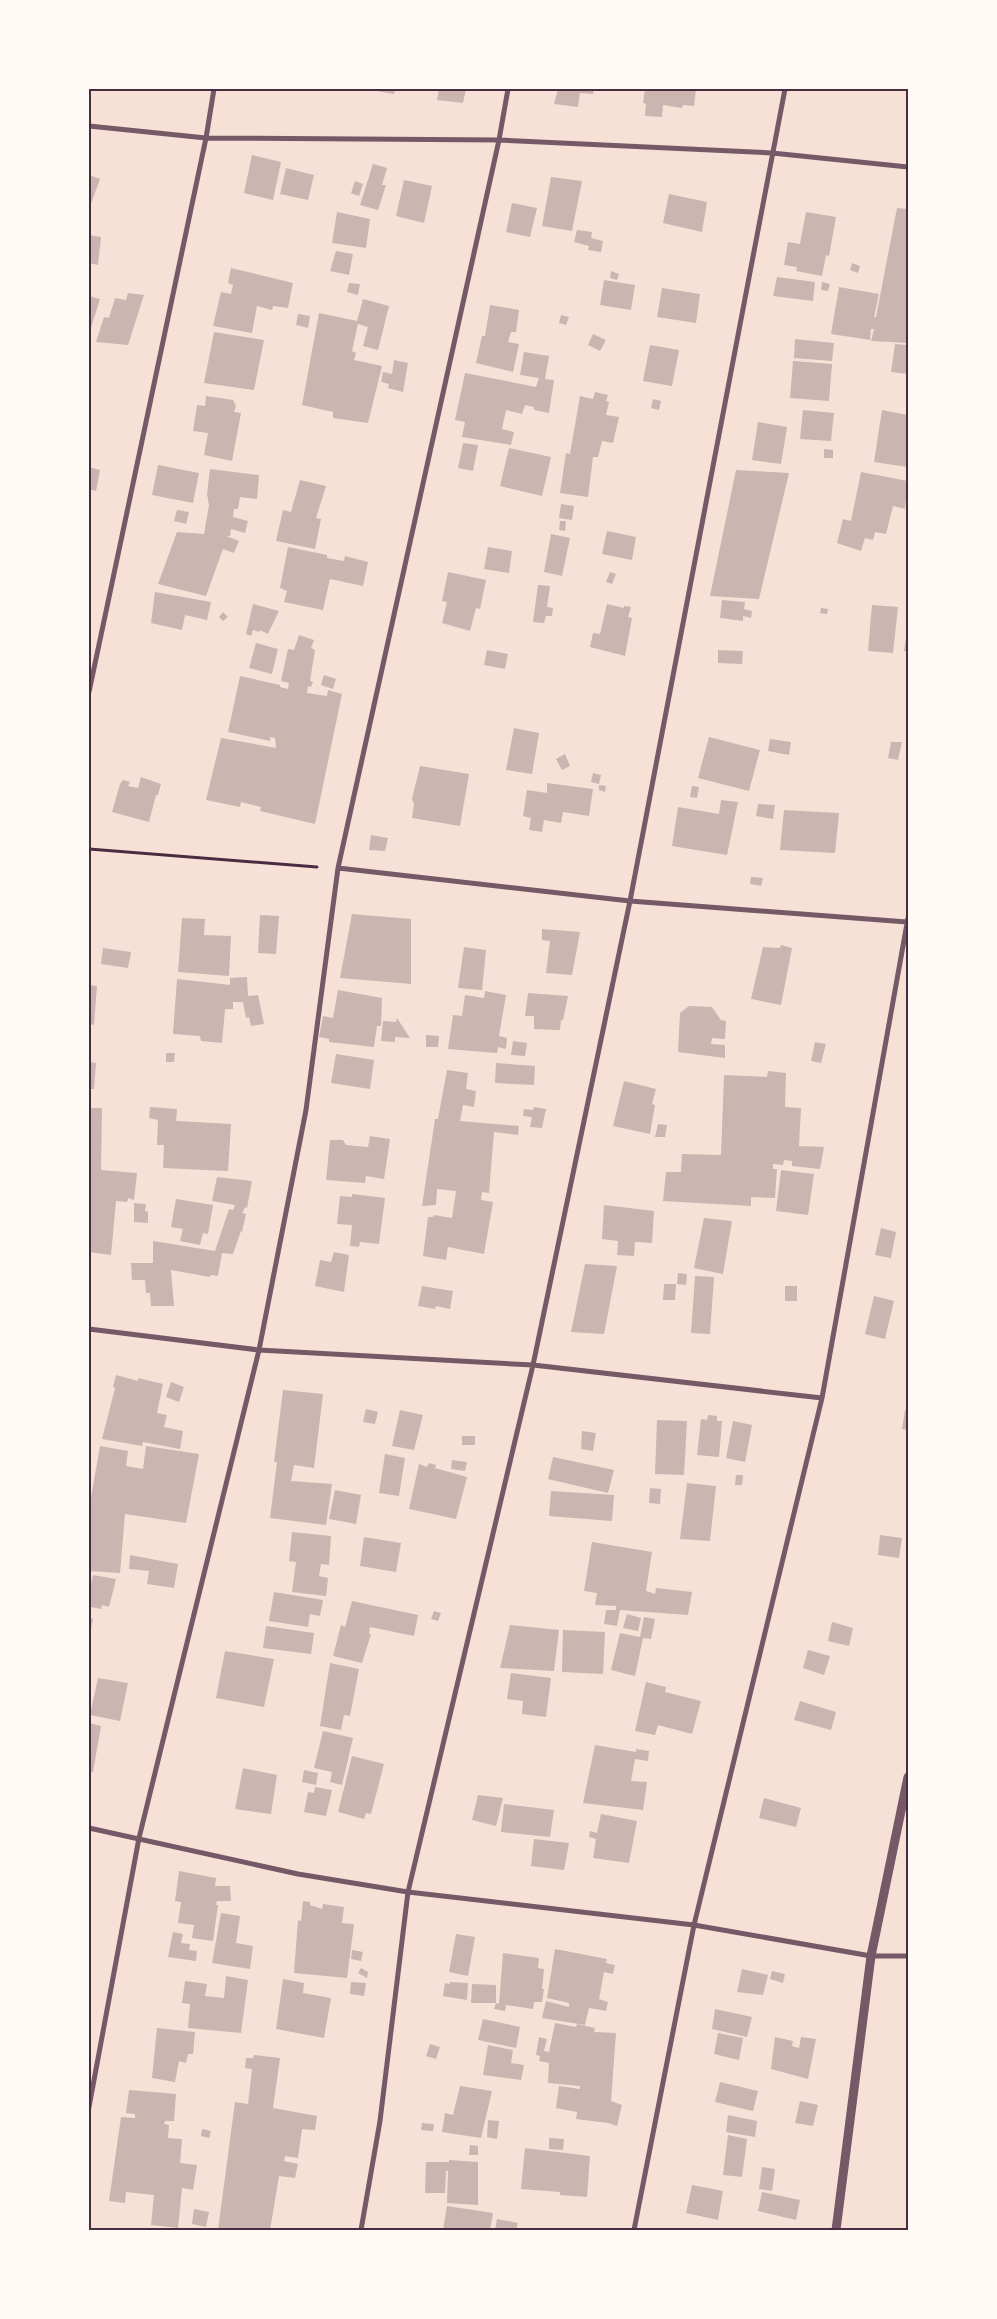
<svg xmlns="http://www.w3.org/2000/svg" width="997" height="2319" viewBox="0 0 997 2319" font-family="Arial,sans-serif">
	<style>
		.building { fill: #ccb4b1 }
		.lines { fill: none; stroke-linecap: round; stroke-linejoin: round }
		.path { stroke: #4a2c40; stroke-width: 3 }
		.minor { stroke: #755966; stroke-width: 5 }
		.tertiary { stroke: #755966; stroke-width: 9 }
		.neatline { fill: none; stroke: #4a2c40; stroke-width: 2 }
	</style>
	<rect width="100%" height="100%" fill="#f7e1d7"/>
	<!-- building -->
	<path class="building" d="M365,89h30l-1,5z
		M439,89h27l-3,14 -26,-3z
		M558,89h36l-1,5 -13,-1 -2,14 -24,-3z
		M645,89h51l-2,17 -11,-1 -1,3 -19,-3 -1,12 -17,-1 1,-12 -3,-1z
		M252,155l29,7 -8,38 -29,-7z
		M373,164l14,4 -5,17h4l-8,25 -18,-5z
		M286,168l28,7 -6,25 -28,-6z
		M89,175l11,4 -11,30z
		M551,177l31,4 -10,50 -30,-5z
		M404,180l28,6 -8,37 -28,-7z
		M355,181l8,3 -4,12 -8,-3z
		M669,194l38,8 -5,30 -39,-9z
		M512,203l25,5 -7,29 -24,-5z
		M897,208l11,1v134l-37,-2 3,-12h-3l-1,11 -39,-6 8,-47 40,7 -5,23h2z
		M337,212l33,7 -4,29 -34,-5z
		M806,212l30,5 -7,39 -3,-1 -4,21 -26,-5 1,-4 -13,-2 4,-23 12,2z
		M577,230l15,2 -1,6 12,3 -2,11 -13,-2 1,-4 -15,-4z
		M89,235l12,2 -3,28 -9,-2z
		M336,251l17,3 -4,21 -19,-4z
		M852,263l8,3 -2,7 -8,-3z
		M231,268l62,15 -5,25 -15,-2 -1,4 -15,-4 -5,27 -39,-7 8,-34 10,2 2,-9 -5,-2z
		M611,271l8,3 -2,6 -7,-2z
		M777,277l38,5 -2,19 -40,-5z
		M604,280l31,5 -4,25 -31,-5z
		M822,282l8,2 -2,7 -7,-1z
		M349,283l11,1 -2,11 -11,-3z
		M662,288l38,6 -4,29 -39,-6z
		M128,293l16,2 -16,50 -32,-3 8,-25 5,1 6,-20 11,2z
		M89,296l11,3 -11,35z
		M363,299l26,7 -11,44 -15,-4 5,-19 -10,-3 -6,27 4,2 -2,7 28,6 -14,57 -35,-5v-6l-31,-7 17,-92 38,8z
		M490,305l29,5 -3,22h-5l-3,10 11,2 -6,28 -37,-9 6,-27h3z
		M298,314l12,2 -2,12 -12,-3z
		M561,315l8,2 -3,8 -7,-2z
		M214,332l50,8 -10,50 -50,-7z
		M593,334l13,6 -6,11 -12,-6z
		M795,339l39,4 -2,18 -38,-3z
		M895,344l13,1v29l-17,-2z
		M650,345l29,5 -7,36 -29,-5z
		M524,352l25,4 -4,23 9,1 -5,33 -15,-3v-3l-9,-2 -3,9 -16,-4 -4,19 12,3 -3,13 -49,-8 3,-15 -10,-2 10,-47 71,14 3,-9 -19,-3z
		M394,360l14,3 -5,29 -15,-4 1,-4 -8,-2 2,-10 9,2z
		M793,361l39,3 -3,37 -39,-3z
		M595,392l13,3 -2,6 3,1 -3,13 13,2 -6,26 -11,-2 -4,16h-5l-5,40 -28,-4 6,-40 4,1 10,-58 13,3z
		M206,396l27,4 3,6 -2,6 7,1 -9,48 -28,-6 4,-22 -15,-2 4,-26 8,1z
		M653,399l8,2 -2,9 -8,-2z
		M803,410l31,3 -3,28 -31,-2z
		M882,410l26,5v52l-34,-5z
		M758,422l29,5 -6,37 -29,-4z
		M463,443l15,2 -5,26 -15,-3z
		M509,448l42,9 -9,39 -42,-10z
		M824,449l9,1v8h-9z
		M158,465l41,8 -6,30 -41,-8z
		M89,467l11,3 -4,21 -7,-2z
		M210,469l49,6 -2,24 -17,-2 -2,12h-4l-1,8 15,4 -3,12 -14,-4 -1,7h-4l13,5 -5,12 -11,-4 -17,47 -48,-12 19,-52 27,2 5,-29 -2,-11z
		M736,470l53,3 -30,126 -49,-3z
		M861,472l47,9 -3,28 -12,-3 -7,28 -11,-2 -2,8 -8,-2 -4,13 -24,-8 6,-24 8,2z
		M300,480l26,6 -10,32 5,1 -6,30 -39,-8 7,-31 8,2z
		M561,504l13,2 -2,14 -13,-2z
		M177,510l12,2 -3,12 -12,-3z
		M560,521h6l-1,10 -6,-1z
		M607,531l29,6 -4,23 -30,-6z
		M551,534l19,4 -8,38 -18,-4z
		M288,547l39,8v3l17,3 1,-5 23,6 -5,24 -33,-7 -7,31 -39,-8 3,-11 -7,-3z
		M488,547l24,4 -3,22 -25,-4z
		M448,572l38,8 -6,29 -4,-1 -6,23 -28,-8 5,-21 -5,-1z
		M610,572l6,2 -4,10 -6,-2z
		M538,585l12,1 -3,21 6,1 -1,8h-6l-2,7 -11,-1z
		M155,592l56,10 -4,18 -22,-5 -3,15 -31,-7z
		M722,600l23,2 -1,7 8,2 -1,7 -8,-2v5l-23,-3z
		M253,604l26,7 -11,23 -8,-4 -1,2 -6,-2 -2,6 -5,-2z
		M607,604l17,4v-2l7,1 -3,10 4,1 -7,38 -35,-9 3,-14 7,1z
		M872,605l26,2 -5,46 -25,-2z
		M821,608l7,1 -1,5 -7,-1z
		M223,612l5,5 -5,4 -4,-4z
		M907,631l1,1v20l-4,-1z
		M299,635l15,5 -3,8 4,2 -5,31 3,1 -2,5 -3,-1 -1,7 20,3 1,-6 14,4 -27,130 -55,-13 1,-4 -20,-5 -1,5 -34,-7 15,-62 55,10 -1,-10 -5,-1v4l-42,-9 12,-56 40,9v2l8,2 1,-6 -8,-2 7,-32 6,1z
		M256,643l22,6 -6,25 -23,-6z
		M487,650l21,4 -3,15 -21,-4z
		M718,650l25,1 -1,13 -24,-1z
		M324,675l12,4 -3,10 -12,-4z
		M514,728l25,5 -7,41 -26,-4z
		M709,737l51,13 -11,41 -51,-13z
		M770,739l21,3 -2,13 -21,-4z
		M891,742h11l-4,18 -10,-2z
		M565,754l5,12 -8,4 -6,-11z
		M420,766l49,8 -9,52 -48,-8 2,-14 -2,-5z
		M593,773l8,2 -2,9 -8,-2z
		M141,777l20,7 -3,11h-2l-7,27 -37,-10 8,-28 3,-4 7,2 -2,4 10,2z
		M547,783l46,6 -4,27 -26,-4 -2,11 -17,-3 -2,12 -13,-2 2,-12 -8,-2 4,-26 20,3z
		M599,785l7,1 -1,6 -6,-2z
		M692,786l7,1 -2,11 -7,-1z
		M721,800l17,2 -11,53 -55,-9 6,-39 41,7z
		M758,804l17,1 -2,14 -17,-3z
		M784,810l55,3 -4,40 -55,-3z
		M371,835l17,3 -3,13 -16,-1z
		M751,877l12,1 -2,8 -11,-2z
		M352,914l59,5v65l-71,-6z
		M260,915l19,1 -3,38 -18,-1z
		M182,918l23,1 -1,16 27,1 -2,40 -51,-4z
		M542,929l38,3 -8,43 -26,-2 4,-32 -8,-1z
		M781,945l11,3 -11,57 -30,-6 12,-52 17,1z
		M464,947l22,3 -4,40 -24,-2z
		M103,948l28,4 -3,16 -27,-4z
		M247,977l1,19 10,-1 6,29 -13,2 -2,-9 -3,1 -3,-16h-10v7h-8l-3,34 -21,-2 -1,-5 -27,-2 4,-55 53,6v-7z
		M89,985l8,1 -3,39 -5,-1z
		M338,990l44,8 -1,28h-4l-3,21 -45,-5v-3l-10,-2 4,-21 10,2z
		M485,991l21,4 -7,41 8,2 -1,11 -8,-2 -1,6 -49,-4 5,-34 9,1 3,-21 19,3z
		M528,993l40,3 -5,24h-2l-1,10 -26,-1v-13h-9z
		M689,1006l23,1 9,13 5,1 -1,18 -13,-1 -1,6 14,1v13l-47,-6 2,-39z
		M397,1018l13,20 -15,-1v5l-14,-1 2,-20 13,1z
		M426,1035l13,1 -1,11h-12z
		M513,1041l14,2 -2,13 -14,-1z
		M815,1042l11,2 -5,19 -10,-2z
		M166,1053h9l-1,9h-8z
		M336,1054l38,6 -4,29 -39,-6z
		M89,1062l7,1 -2,26h-5z
		M496,1063l39,3 -1,19 -39,-2z
		M447,1070l21,3 -2,16 10,2 -2,16 -11,-2 -3,16 59,5 -1,9 -24,-3 -5,61 -7,-1 -1,8 12,2 -9,52 -36,-7 -2,13 -23,-4 5,-39h5l1,-2 18,3 4,-27 -19,-2 -1,16 -14,1 13,-87h3z
		M768,1071l18,2 -1,34 16,1 -2,38 25,1 -4,22 -28,-3v-5l-8,-1 -1,5 -10,-1v5h4l-2,29 -24,-1v9l-88,-5 3,-29h15l1,-18 39,1 3,-80 43,2z
		M624,1081l32,8 -4,15 3,1 -5,29 -37,-8z
		M150,1107l27,2 -1,12 55,3 -3,47 -65,-3 1,-23h-7l1,-25 -9,-2z
		M534,1107l12,2 -4,19 -12,-1 2,-10 -9,-1 1,-7 9,1z
		M89,1108h13l-1,62 36,3 -3,27 -6,-2 -1,4 -11,-1 -5,54 -22,-3z
		M658,1124l9,1 -2,12h-10z
		M370,1136l20,3 -6,40 -18,-3 -1,7 -39,-3 4,-40h13l3,5 22,2z
		M781,1170l33,4 -6,41 -32,-4z
		M217,1177l35,4 -5,27 -2,-1 -3,6 4,1 -4,18 -1,-1 -8,23 -11,-1 -4,23 -7,-1 -1,2 -39,-7 3,36h-23l-1,-13h-4l-1,-13h-13l-1,-17h22v-22l62,10 14,-42 4,1 2,-5 -23,-4z
		M352,1194l33,4 -6,46 -19,-2 -1,5 -9,-1 2,-21 -15,-1 3,-28 12,1z
		M176,1199l37,6 -5,29 -5,-1 -3,12 -20,-4 3,-12 -12,-2z
		M134,1203l12,1 -1,7 3,1v11l-14,-1z
		M604,1205l50,6 -2,32 -17,-1 -1,14 -17,-1 1,-14 -16,-2z
		M704,1218l28,3 -9,53 -29,-6z
		M881,1228l15,4 -5,26 -16,-3z
		M334,1252l15,3 -5,37 -29,-6 5,-26 11,2z
		M585,1264l32,2 -13,68 -33,-2z
		M678,1273l9,1 -1,11 -9,-1z
		M695,1276l19,1 -4,57 -19,-1z
		M664,1284h12l-1,16h-12z
		M422,1286l31,5 -3,18 -14,-3 -1,3 -17,-3z
		M785,1286h12v15h-12z
		M874,1296l20,5 -9,38 -20,-5z
		M116,1375l22,6v-3l25,6 -6,29 10,2 -3,12 19,4 -3,18 -37,-7 -1,4 -40,-7 13,-51 -2,-1z
		M171,1382l13,5 -5,15 -13,-5z
		M283,1390l40,4 -9,74 -20,-3 -3,16 41,3 -6,41 -56,-7 7,-56h-3z
		M366,1409l12,3 -3,12 -12,-2z
		M400,1410l23,5 -9,35 -22,-4z
		M905,1410h3v20l-6,-1z
		M708,1415l9,1v5h5l-3,36 -22,-2 4,-36 6,1z
		M657,1420l30,1 -3,54 -29,-1z
		M733,1421l19,4 -7,37 -19,-4z
		M582,1431l14,2 -3,18 -12,-2z
		M462,1436h13v9h-13z
		M100,1446l28,5 -2,15 17,3 3,-23 53,8 -13,69 -61,-9 -5,59 -31,-2v-62z
		M385,1454l20,4 -6,38 -20,-3z
		M553,1457l61,13 -6,23 -60,-14z
		M452,1460l15,2 -2,9 -14,-2z
		M429,1463l7,2 -1,3 32,9 -11,42 -47,-10 10,-45 8,3z
		M736,1475h7l-1,10h-7z
		M687,1483l29,3 -6,55 -30,-2z
		M650,1488l11,1 -1,15 -11,-1z
		M335,1490l26,5 -5,29 -27,-5z
		M551,1491l63,4 -2,26 -63,-5z
		M292,1532l39,4 -2,29 -8,-1 -2,12 9,2 -2,18 -34,-4 4,-30 -7,-1z
		M880,1535l22,3 -3,20 -21,-3z
		M364,1537l37,6 -5,29 -36,-6z
		M592,1542l60,10 -6,39 9,3 1,-6 36,4 -4,23 -68,-5 -3,16 -13,-2 2,-14h10v-4l-21,-1 2,-12 -13,-2z
		M130,1555l48,9 -4,24 -27,-4 2,-13 -20,-2z
		M93,1575l23,4 -7,28 -7,-2 -1,4 -10,-2 -2,4v-18z
		M274,1592l49,8 -3,16 -10,-2 -2,13 -39,-6z
		M352,1601l66,14 -4,21 -44,-9 -1,7h2l-9,29 -29,-7 8,-31 4,2z
		M434,1611l7,2 -3,8 -7,-2z
		M627,1614l14,4 -3,13 -15,-3z
		M644,1617l11,2 -4,20 -8,-1 -8,38 -24,-6 9,-37 20,4z
		M89,1618l4,1 -3,15h-1z
		M832,1622l21,6 -4,18 -21,-5z
		M510,1625l49,5 -5,41 -54,-3z
		M266,1626l48,7 -3,21 -48,-6z
		M563,1630l42,2 -2,42 -41,-2z
		M808,1650l22,6 -6,19 -21,-7z
		M225,1651l49,8 -10,48 -48,-9z
		M330,1663l29,6 -9,47 -6,-1 -3,15 -21,-4z
		M511,1673l40,5 -5,39 -24,-3 1,-13 -16,-2z
		M98,1678l30,5 -8,38 -30,-6z
		M646,1682l20,5 -1,5 36,9 -9,33 -34,-9 -3,10 -20,-4z
		M800,1701l36,11 -5,18 -37,-10z
		M89,1723l12,3 -8,46h-4z
		M323,1731l30,7 -11,47 -12,-3 2,-10 -18,-4z
		M595,1745l41,7v-3l13,2 -1,10 -13,-2 -4,22 16,1 -4,28 -60,-7z
		M352,1756l32,8 -13,50 -5,-1 -2,6 -26,-7z
		M243,1768l34,7 -6,39 -36,-5z
		M304,1770l14,3 -2,12 -14,-3z
		M315,1787l17,3 -6,26 -22,-4 4,-20 6,1z
		M478,1795l25,3 -7,28 -24,-6z
		M764,1798l37,10 -5,19 -37,-9z
		M504,1804l50,6 -4,27 -49,-5z
		M601,1814l36,7 -8,42 -36,-5 3,-19 -7,-2 1,-6 7,2z
		M534,1839l35,4 -5,27 -33,-4z
		M179,1871l37,7 -1,8h15l1,15h-14l-1,4h2l-5,36 -21,-3 2,-13 -16,-2 3,-21 -6,-1z
		M303,1901l7,1v3l12,4 1,-5 21,3 -2,16 12,1 -7,54 -53,-5 4,-53 3,1z
		M221,1913l19,3 -4,27 17,3 -3,23 -38,-6z
		M173,1932l10,2 -2,9 9,1 -1,6 8,1 -1,10 -28,-4z
		M456,1934l19,3 -7,39 -19,-4z
		M555,1949l52,10 -1,4 9,2 -2,9 -9,-2 -5,27 9,3 -2,9 -17,-3 -4,17 -43,-7 4,-17 23,6v-4l-22,-5z
		M352,1950l11,2 -2,9 -10,-2z
		M503,1953l36,5 -1,10 6,1 -2,20h2l-2,13h-8l-1,7 -27,-4 -1,6 -11,-2 2,-6 3,1z
		M361,1968l7,4 -1,6 -9,-5z
		M742,1969l26,6 -5,20 -26,-3z
		M772,1971l13,3 -2,9 -13,-4z
		M226,1976l22,4 -7,53 -53,-5 2,-24 -8,-1 3,-22 22,3 -2,12 19,2z
		M283,1979l21,4 -1,10 28,5 -7,40 -48,-9z
		M351,1982l15,1 -2,13 -14,-2z
		M450,1982l18,1 -1,17 -24,-4 2,-13 5,1z
		M472,1984l24,1v18h-25z
		M715,2009l37,8 -5,20 -35,-8z
		M483,2019l37,8 -4,21 -38,-8z
		M555,2023l21,4 1,-3 18,4 -1,4 22,1 -5,68 11,4 -5,21 -9,-3 -32,-4 1,-7 -21,-4 3,-22 21,3v-3l-32,-3 1,-20 -10,-2 1,-5 -4,-1 3,-18 8,2 -3,12 5,1z
		M157,2028l38,4 -2,22h-5l-2,9 -7,-2 -4,21 -23,-4z
		M718,2033l25,5 -4,22 -25,-6z
		M775,2037l18,4 -1,5 7,2 2,-11 15,2 -8,40 -37,-10z
		M430,2044l10,3 -4,12 -10,-3z
		M488,2045l25,5 -2,13 13,2 -3,15 -38,-5z
		M254,2055l26,3 -7,50 44,8 -2,14 -13,-1 -4,29 -13,-2 -1,5 14,3 -3,14 -16,-2 -9,54h-52l17,-128 13,2 4,-35 -7,-1 1,-10h7z
		M720,2082l38,9 -5,20 -38,-9z
		M460,2086l32,5 -11,47 -39,-6 3,-19 8,2z
		M129,2090l47,4 -2,27h-9l-1,3 5,1 -1,13 14,1 -2,24 17,2 -4,25 -11,-2 -4,40 -27,-3 3,-30 -28,-3 -1,11 -16,-2 12,-84 14,1v-4l-9,-1z
		M800,2101l18,4 -5,21 -18,-3z
		M728,2115l29,6 -2,16 -29,-5z
		M488,2120l11,1 -2,18 -10,-2z
		M422,2123l12,1 -1,7 -12,-1z
		M202,2129l9,2 -2,7 -8,-2z
		M728,2135l19,4 -5,38 -19,-2z
		M549,2138l15,1 -1,11 -14,-1z
		M470,2145l8,1v9h-9z
		M525,2148l65,8 -3,41 -27,-2v-3l-39,-3z
		M449,2160l29,2v43l-31,-2 1,-32h-2l-1,22h-20l1,-31h23z
		M762,2167l13,2 -3,22 -13,-2z
		M692,2185l31,6 -5,29 -32,-7z
		M762,2192l38,8 -4,20 -38,-9z
		M447,2206l46,7 -3,17h-47z
		M194,2209l15,3 -3,15 -14,-3z
		M497,2219l21,4 -2,7h-21z"/>
	<g class="lines">
		<!-- path -->
		<path class="path" d="M89,849l228,18"/>
		<!-- minor -->
		<path class="minor" d="M89,126l117,12 293,2 273,13 136,14
			M89,692l117,-554 8,-49
			M338,868l292,33 277,21
			M89,1329l170,21 274,15 289,33
			M89,1828l209,46 110,18 286,33 177,31h37
			M89,2107l50,-269 120,-488 47,-240 32,-242 161,-728 9,-51
			M361,2230l19,-109 28,-229 125,-527 97,-464 155,-812
			M634,2230l60,-305 128,-527 86,-480"/>
		<!-- tertiary -->
		<path class="tertiary" d="M836,2230l35,-274 37,-179"/>
	</g>
	<!-- border -->
	<rect width="997" height="2319" fill="none" stroke="#fffaf5" stroke-width="180"/>
	<rect x="90" y="90" width="817" height="2139" class="neatline"/>
</svg>
